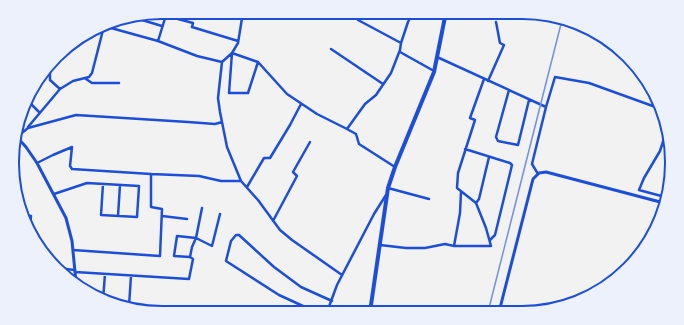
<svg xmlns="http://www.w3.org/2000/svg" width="684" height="325" viewBox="0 0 684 325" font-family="Helvetica,sans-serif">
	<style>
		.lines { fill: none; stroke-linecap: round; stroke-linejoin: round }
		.minor { stroke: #1d4ed8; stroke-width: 2.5 }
		.tertiary { stroke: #1d4ed8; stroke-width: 3 }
		.primary { stroke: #1d4ed8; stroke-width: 4 }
		.rail { stroke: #7290e2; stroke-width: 1.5 }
		.rim { fill: none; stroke: #1d4ed8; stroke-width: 2 }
	</style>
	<rect width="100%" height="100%" fill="#f2f2f2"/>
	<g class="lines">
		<!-- minor -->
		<path class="minor" d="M167,12l-9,29 39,15 25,6
			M243,12l-5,31 -6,10 -10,9 -4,36 2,14 7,35 14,34 17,19 22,30 12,10 50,35
			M132,17l30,9
			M178,19l15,4 -1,4 46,14
			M358,20l43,23
			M80,38l31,-10 47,13
			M331,49l52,35
			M400,52l34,19
			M437,57l109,50
			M258,62l-10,31h-19l3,-40 26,9 29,32 30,20 30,15 18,-25 11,-9 15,-22 9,-23 1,-7 7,-21 5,-10
			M50,67v13l10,9
			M86,79l6,4h27
			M488,81l16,-36 -4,-2 -4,-21
			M509,90l-13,47 2,4 20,4 11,-45
			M29,95l1,8 9,9
			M28,127l32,-38 13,-8 16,-4 3,-4 11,-43
			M347,129l9,5 3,10 36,23
			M17,137l11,-9 48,-13 112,7 27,2 7,-2
			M15,142l5,-1
			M465,149l45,14 2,2 -17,70 -5,5
			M37,163l16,-8 19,-8 -2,19 2,3 79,5v33l11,2 -2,47 -87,-6
			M151,174l48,2 22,5h20
			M538,174l-6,-10 14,-57 9,-30 34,6 72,26
			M13,181l9,15 -1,6h-2
			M247,187l17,-29h6l20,-33 11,-21
			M388,188l41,11
			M54,194l33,-11 52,3 -2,31 -36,-2 2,-31
			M665,197l-26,-7 5,-12 16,-27 6,-19
			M476,203l3,-4 10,-42
			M23,215l8,1 -1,11
			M118,216l2,-31
			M162,216l25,3
			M273,221l24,-45 -4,-4 17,-30
			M380,245l26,3h19l20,-4 9,2h37l-5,-18 -10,-25 -19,-15 1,-15 17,-53 -5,-2 14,-39
			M454,246l6,-33 1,-21
			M190,257l2,-10 4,-9 6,-30
			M56,268l19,2
			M75,272l114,7 4,-20 -3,-2 -16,-1 3,-20 19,2 16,8 8,-32
			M103,300l2,-26
			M129,306l2,-30
			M316,312l-37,-17 -53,-34 5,-20 5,-6h3l35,32 27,20 31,14
			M327,312l10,-27 37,-71 12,-19"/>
		<!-- tertiary -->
		<path class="tertiary" d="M15,135l11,12 11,16 29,55 6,23 4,41
			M499,312l34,-133 6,-6 7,-1 118,31"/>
		<!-- primary -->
		<path class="primary" d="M370,312l18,-124 7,-21 39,-95 12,-60"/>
		<!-- rail -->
		<path class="rail" d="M488,312l74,-292"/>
	</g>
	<!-- crop -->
	<path d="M0 0H684V325H0ZM162 19H522A143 143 0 0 1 665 162V163A143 143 0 0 1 522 306H162A143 143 0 0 1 19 163V162A143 143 0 0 1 162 19Z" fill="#edf1fc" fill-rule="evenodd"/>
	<path class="rim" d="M162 19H522A143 143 0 0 1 665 162V163A143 143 0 0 1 522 306H162A143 143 0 0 1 19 163V162A143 143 0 0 1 162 19Z"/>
</svg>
